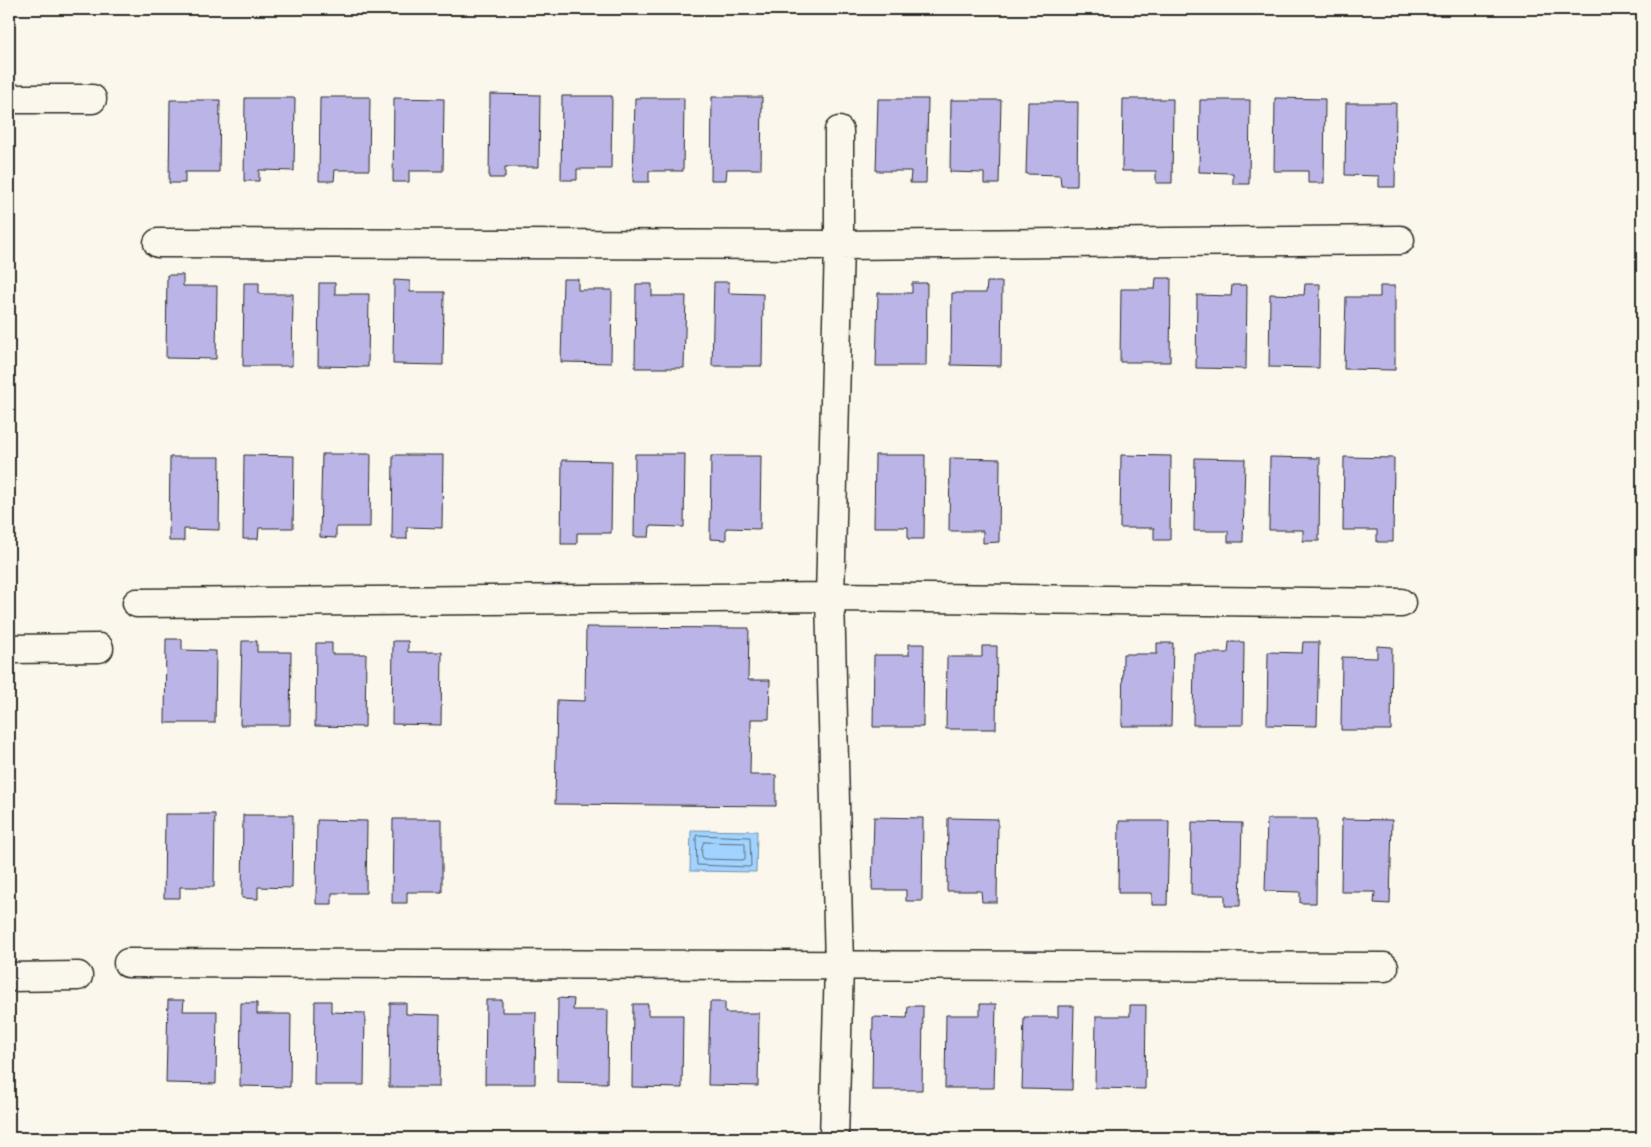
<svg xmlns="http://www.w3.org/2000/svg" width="1651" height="1147" viewBox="0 0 1651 1147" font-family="Mynerve,sans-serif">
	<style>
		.water { fill: #a1d3fe; stroke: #7290aa }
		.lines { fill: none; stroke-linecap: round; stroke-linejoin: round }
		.shore { stroke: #5a6e7f; stroke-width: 1 }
		.building { fill: #bab5e6; stroke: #2b2b2b }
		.minor-casing { stroke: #2b2b2b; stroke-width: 31 }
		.minor { stroke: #fbf7ec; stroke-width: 28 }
	</style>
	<rect width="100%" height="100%" fill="#fbf7ec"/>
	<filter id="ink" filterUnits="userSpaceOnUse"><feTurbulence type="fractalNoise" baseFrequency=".02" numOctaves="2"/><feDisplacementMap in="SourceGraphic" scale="10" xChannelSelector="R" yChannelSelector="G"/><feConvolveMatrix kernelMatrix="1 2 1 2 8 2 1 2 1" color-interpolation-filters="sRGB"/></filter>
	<g filter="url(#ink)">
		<!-- water -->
		<path class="water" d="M691,830l66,1 -1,41 -66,-1z"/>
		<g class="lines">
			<!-- shore -->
			<path class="shore" d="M697,835l53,2 1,29 -2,1 -52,-2 -1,-27z
				M704,842l40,1 1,2v14l-3,1 -39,-1c-2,-3 -2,-14 1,-17z"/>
		</g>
		<!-- building -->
		<path class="building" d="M490,94l50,1 -1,72h-34v11h-16z
			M562,96h50l-1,73h-34v11h-16z
			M320,97h50l-1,73h-34l-1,11h-15z
			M712,97h50l-1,72h-34l-1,11h-15z
			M245,98h50l-1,73 -35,-1v11h-15z
			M394,98l50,1 -1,72h-34v11h-16z
			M635,98h49l-1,73h-34v11h-16z
			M1275,98l50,1 -1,84h-16v-12h-34z
			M878,99h50l-2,84h-16l1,-12h-35z
			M1123,99h50l-1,84h-16v-12h-34z
			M170,100h50l-1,72h-34v11h-16z
			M951,100h50l-2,84h-15v-11l-34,-1z
			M1200,100h50l-1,84h-16v-11l-34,-1z
			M1028,102h50l-1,84h-16l-1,-11 -34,-1z
			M1346,103h50l-1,84h-16v-11l-34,-1z
			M167,275h16v11h34l-1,73 -50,-1z
			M1156,278h15l-1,84h-50l1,-73h34z
			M563,279h15v11h34l-1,73 -50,-1z
			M394,280l16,1v11h34l-1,73 -50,-1z
			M714,282h15v11l34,1 -1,72h-50z
			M987,282h15l-1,84 -50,-1 1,-72h34z
			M244,283h15v11h34l-1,72h-49z
			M319,283h16v11h34l-1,73 -50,-1z
			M912,283h15l-1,83h-50l2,-73h34z
			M636,284h16v12h34l-2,72h-49z
			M1305,284h15l-1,84 -50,-1 1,-73 34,1z
			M1232,285h15l-1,84 -50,-1 1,-73 34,1z
			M1380,286h15v84l-51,-1 2,-72h34z
			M322,454h49l-1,73h-34v11l-16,-1z
			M635,454h50l-1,73 -34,-1 -1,11h-15z
			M244,455l50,1 -1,72h-34l-1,11h-15z
			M393,455h50l-1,73 -35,-1v12h-15z
			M875,455h50l-1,84h-16v-12h-34z
			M1121,455l50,1 -1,84h-16v-12h-34z
			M711,456h50l-1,73 -34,-1v12l-16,-1z
			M170,457h50l-1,73 -35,-1v12h-15z
			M1270,457l50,1 -1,83h-16v-11h-34z
			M1344,457l50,1 -1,84h-16v-12h-34z
			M950,458l50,1 -1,83 -16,1v-12h-34z
			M1195,458l50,1 -2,83h-15v-11h-34z
			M562,460l50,1 -1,72h-34v11h-16z
			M586,627l163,1 -1,52h22l-1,39h-18l-1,56h26v31l-221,-2 2,-104 28,1z
			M166,639h16v11l34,1 -1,72h-50z
			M242,641h15v11h34l-1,73h-50z
			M393,641h15v11h34l-1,73 -49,-1z
			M1229,642h15l-1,83h-50l1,-72h34z
			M1303,642h16l-2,84 -50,-1 1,-73 34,1z
			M316,643h16v11h34l-1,73 -50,-1z
			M1157,643h16l-2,83h-49l1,-72h34z
			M909,644h15l-1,83h-50l1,-72h35z
			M982,646h15l-1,83h-50l1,-72h35z
			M1377,646l15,1 -1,83h-50l1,-73 35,1z
			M165,814h50l-1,73h-34v11h-16z
			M243,815h50l-1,73 -34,-1v12l-16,-1z
			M874,817l49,1 -1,83h-16v-11h-34z
			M948,818l50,1 -1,83h-15l-1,-11h-34z
			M393,819h49v73h-35v11h-15z
			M1267,819h50l-1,84h-16v-11l-35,-1z
			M1342,819l50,1 -2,84 -16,-1 1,-11h-34z
			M317,820l50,1 -1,72h-34v11h-16z
			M1119,821h50l-2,84h-15v-12h-34z
			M1192,822l50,1 -2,83h-15v-11h-34z
			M558,998l16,1 -1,11h35l-1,73 -50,-1z
			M168,1000h16l-1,11h34l-1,73 -50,-1z
			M486,1000h16v12h34l-1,72h-50z
			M315,1001h16v11l34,1 -1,72h-50z
			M710,1002h15v11h34l-1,73 -50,-1z
			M241,1003h16v11h34l-1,73 -50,-1z
			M390,1003h16v11l34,1 -1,72h-50z
			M633,1004h15v11h35l-1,73 -50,-1z
			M980,1004h16l-2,84h-49l1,-73h34z
			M1130,1005h16l-1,84 -50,-1 1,-72h34z
			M908,1006h15l-1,84h-50l1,-73 34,1z
			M1058,1006h16l-2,84 -50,-1 2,-72h34z"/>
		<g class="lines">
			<defs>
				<path id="minor" d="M9,99h83
					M158,243l681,2 561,-5
					M137,603l693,-6 571,6
					M9,649l90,-1
					M128,963l1256,4
					M9,977l69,-1
					M834,1138l5,-172 -9,-369 9,-352v-114"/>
			</defs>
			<!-- minor casing -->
			<use href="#minor" class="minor-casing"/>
			<!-- minor -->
			<use href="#minor" class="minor"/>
		</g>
	</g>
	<!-- margin -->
	<rect width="1651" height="1147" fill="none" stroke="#fbf7ec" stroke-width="30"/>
	<rect x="15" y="15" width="1621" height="1117" fill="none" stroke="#2b2b2b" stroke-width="2" filter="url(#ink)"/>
</svg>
